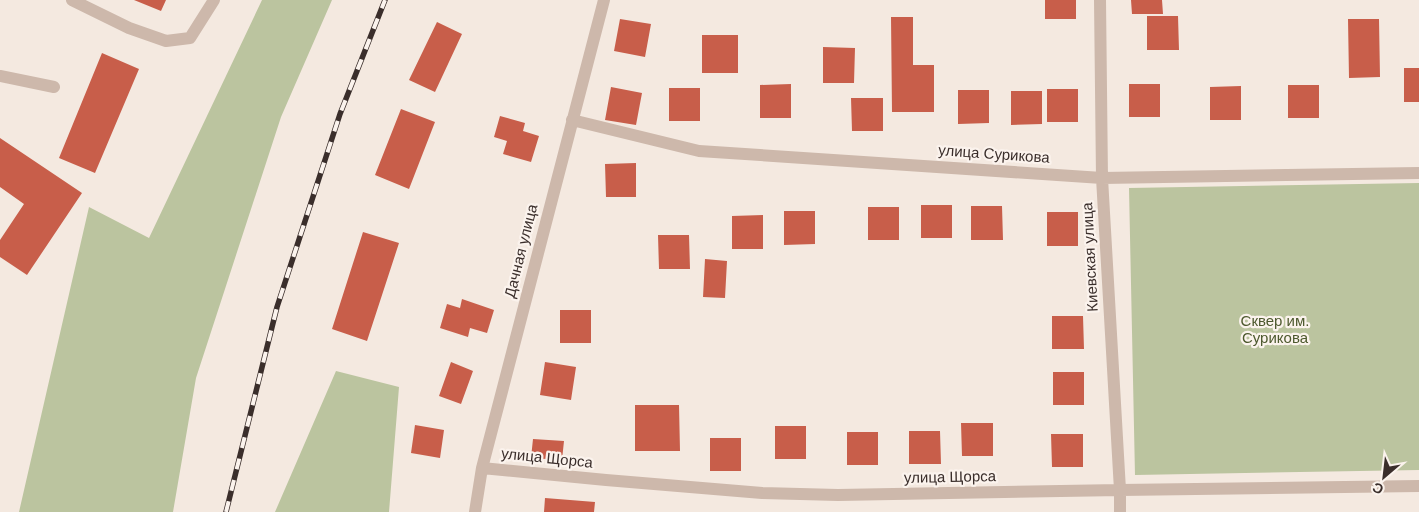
<svg xmlns="http://www.w3.org/2000/svg" width="1419" height="512" viewBox="0 0 1419 512" font-family="Helvetica,sans-serif">
	<style>
		.green { fill: #bbc49f }
		.building { fill: #c85e4a }
		.lines { fill: none; stroke-linecap: round; stroke-linejoin: round }
		.minor { stroke: #cdb8ab; stroke-width: 12 }
		.rail-casing { stroke: #3a2e2b; stroke-width: 5.5 }
		.rail { stroke: #fbf3ed; stroke-width: 4; stroke-dasharray: 11; stroke-linecap: butt }
		.labels { text-anchor: middle; stroke-width: 4.5; stroke-linejoin: round; paint-order: stroke }
		.street-label { font-size: 15px; fill: #3a2e2b; stroke: #fbf3ed }
		.park-label { font-size: 15px; fill: #4d592e; stroke: #fbf3ed }
	</style>
	<rect width="100%" height="100%" fill="#f4e9e0"/>
	<!-- green -->
	<path class="green" d="M262,0h70l-51,117 -85,261 -23,134h-154l70,-305 60,31z
		M1419,183v287l-284,5 -6,-287z
		M336,371l63,16 -10,125h-114z"/>
	<!-- building -->
	<path class="building" d="M134,0h32l-5,11z
		M1045,0h31v19h-31z
		M1131,0h31l1,14h-31z
		M1147,16h31l1,34h-32z
		M891,17h22v48h21v47h-42z
		M620,19l31,5 -6,33 -31,-6z
		M1348,19h31l1,58 -31,1z
		M437,22l25,12 -27,58 -26,-12z
		M702,35h36v38h-36z
		M823,47l32,1 -1,35h-31z
		M102,53l37,16 -44,104 -36,-15z
		M1404,68h15v34h-15z
		M791,84v34h-31v-33z
		M1129,84h31v33h-31z
		M1288,85h31v33h-31z
		M1241,86v34h-31v-33z
		M611,87l31,6 -6,32 -31,-5z
		M669,88h31v33h-31z
		M1047,89h31v33h-31z
		M958,90h31v33l-31,1z
		M1011,91h31v33l-31,1z
		M851,98h32v33h-31z
		M401,109l34,13 -26,67 -34,-14z
		M500,116l25,7 -2,8 16,5 -8,26 -28,-8 4,-13 -13,-4z
		M0,138l82,55 -55,82 -27,-18v-17l24,-36 -24,-17z
		M636,163v34h-30l-1,-33z
		M921,205h31v33h-31z
		M971,206h31l1,34h-32z
		M868,207h31v33h-31z
		M784,211h31v33l-31,1z
		M1047,212h31v34h-31z
		M763,215v34h-31v-33z
		M363,232l36,11 -32,98 -35,-12z
		M658,235h31l1,34h-31z
		M705,259l22,2 -2,37 -22,-1z
		M462,299l32,11 -7,23 -17,-5 -2,9 -28,-9 7,-24 13,4z
		M560,310h31v33h-31z
		M1052,316h31l1,33h-32z
		M451,362l22,9 -12,33 -22,-8z
		M545,362l31,5 -5,33 -31,-5z
		M1053,372h31v33h-31z
		M635,405h44l1,46h-45z
		M961,423h32v33h-31z
		M415,425l29,5 -4,28 -29,-5z
		M775,426h31v33h-31z
		M909,431h31l1,33h-32z
		M847,432h31v33h-31z
		M1051,434h32v33h-31z
		M710,438h31v33h-31z
		M533,439l31,2 -2,19 -31,-2z
		M545,498l50,4 -1,10h-50z"/>
	<g class="lines">
		<!-- minor -->
		<path class="minor" d="M72,0l57,28 37,13 24,-3 24,-38
			M1100,0l2,178 18,312v22
			M0,76l54,11
			M572,120l127,31 403,27 317,-5
			M482,468l124,12 156,13 76,2 282,-5 299,-4
			M475,512l7,-44 122,-468"/>
		<defs>
			<path id="rail" d="M226,512l51,-205 63,-193 45,-114"/>
		</defs>
		<!-- rail casing -->
		<use href="#rail" class="rail-casing"/>
		<!-- rail -->
		<use href="#rail" class="rail"/>
	</g>
	<g class="labels">
		<!-- street labels -->
		<g class="street-label">
			<text transform="translate(994 154) rotate(4)" y="5">улица Сурикова</text>
			<text transform="translate(521 251) rotate(-76)" y="5">Дачная улица</text>
			<text transform="translate(1090 257) rotate(-93)" y="5">Киевская улица</text>
			<text transform="translate(547 458) rotate(6)" y="5">улица Щорса</text>
			<text transform="translate(950 477) rotate(-1)" y="5">улица Щорса</text>
		</g>
		<!-- park labels -->
		<g class="park-label">
			<text x="1275" y="326">Сквер им.<tspan x="1275" dy="17">Сурикова</tspan></text>
		</g>
	</g>
	<!-- north arrow -->
	<g transform="translate(1384 477) rotate(208)" stroke="#fbf3ed" stroke-width="4" paint-order="stroke">
	<path d="M0-4L9 19L0 12L-9 19Z" fill="#3a2e2b"/>
	<text y="-8" font-size="14" font-weight="bold" text-anchor="middle" fill="#3a2e2b">С</text>
	</g>
</svg>
